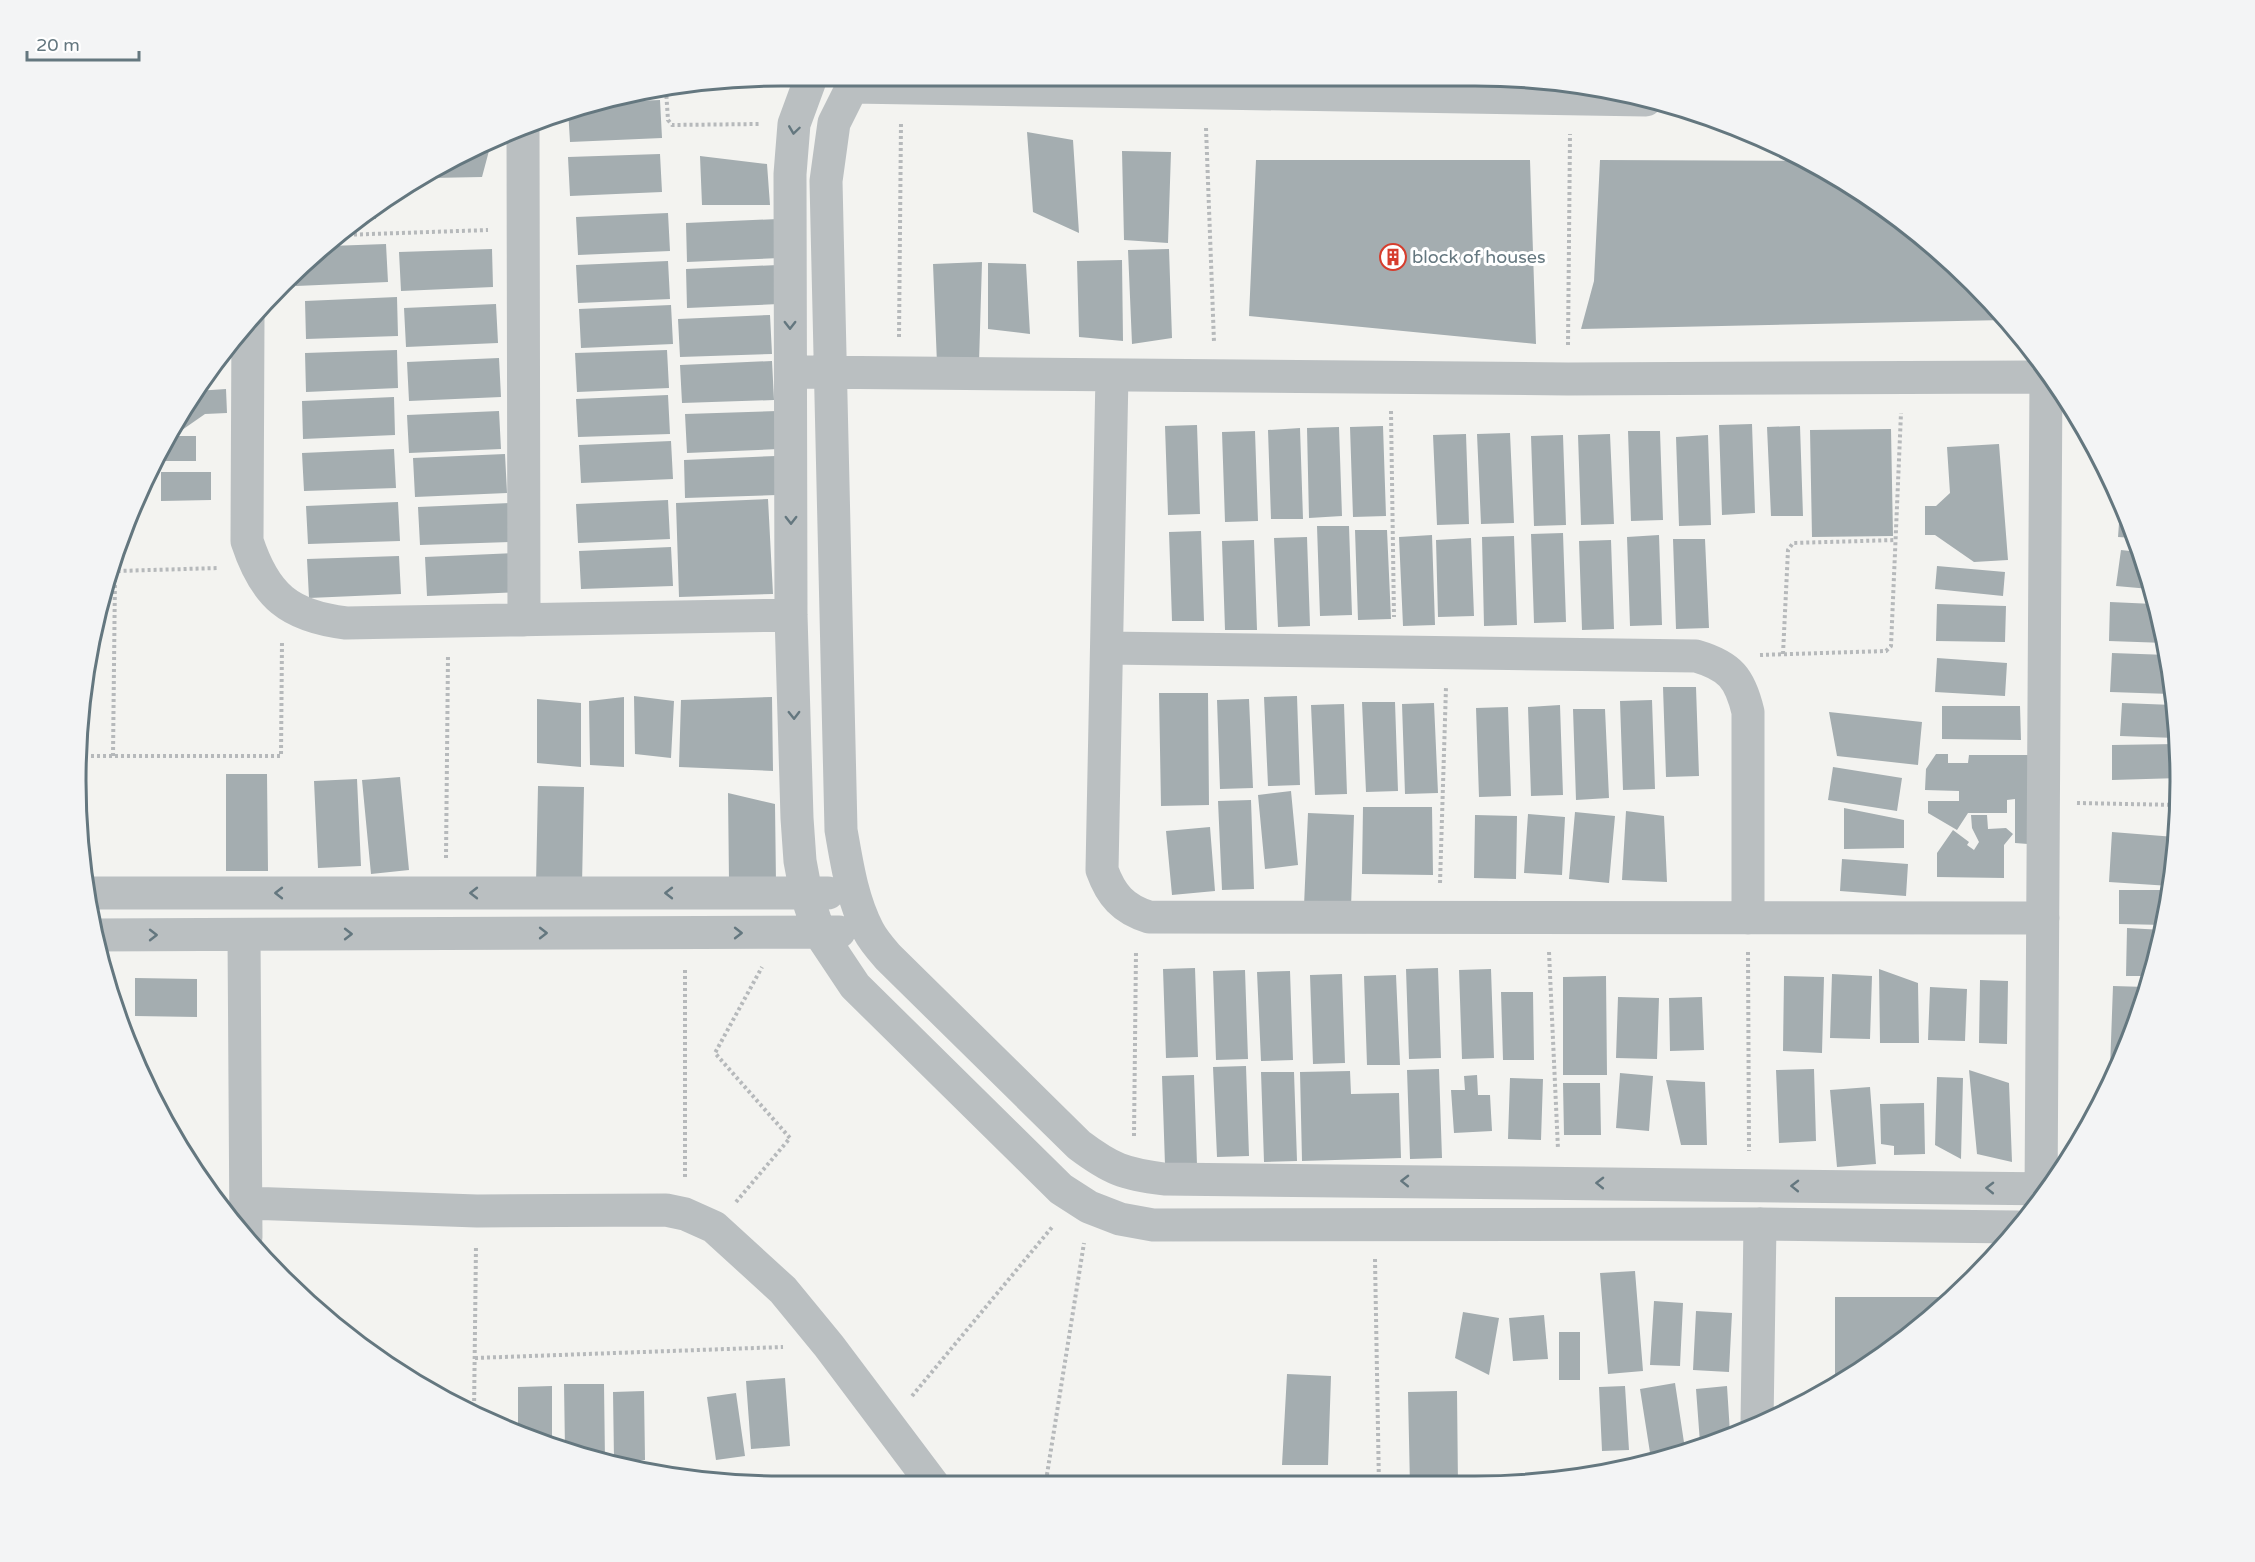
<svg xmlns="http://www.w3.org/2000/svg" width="2255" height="1562" viewBox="0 0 2255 1562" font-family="'Varela Round',sans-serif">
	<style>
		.building { fill: #a4adb0 }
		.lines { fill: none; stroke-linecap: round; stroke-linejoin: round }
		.path { stroke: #b6b9bb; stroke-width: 4; stroke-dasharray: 3 3; stroke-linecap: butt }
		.minor { stroke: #babfc1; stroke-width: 33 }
		.oneway { stroke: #64777f }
		.labels { text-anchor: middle; stroke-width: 6; stroke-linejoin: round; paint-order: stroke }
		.poi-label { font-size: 18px; fill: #64777f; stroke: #fff; text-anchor: start }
		.rim { fill: none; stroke: #64777f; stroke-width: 3 }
	</style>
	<rect width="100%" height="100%" fill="#f3f3f0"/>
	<!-- building -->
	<path class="building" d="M660,100l2,38 -92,4 -2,-33 19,-6z
		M1027,132l46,8 6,93 -46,-21z
		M476,147h14l-8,30 -51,1v-7z
		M1122,151l49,1 -3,91 -44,-3z
		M660,154l2,38 -92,4 -2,-39z
		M700,156l67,8 3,41h-68z
		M1256,160h274l6,184 -287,-28z
		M1600,160l207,1 97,60 69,61 32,38 -424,9 13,-48z
		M377,204l-1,15 -14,-1z
		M668,213l2,38 -92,4 -2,-38z
		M778,219l2,39 -93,4 -1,-39z
		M386,244l2,38 -92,4 -1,-10 35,-30z
		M492,249l1,38 -92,4 -2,-39z
		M1169,249l3,89 -40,6 -4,-94z
		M1122,260l1,81 -44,-4 -2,-76z
		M668,261l2,38 -92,4 -2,-38z
		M982,262l-3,101 -42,1 -4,-100z
		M988,263l38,1 4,70 -42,-5z
		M778,265l1,39 -92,4 -1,-39z
		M397,297l1,39 -92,3 -1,-38z
		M496,304l2,39 -92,4 -2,-39z
		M671,305l2,39 -92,4 -2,-39z
		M770,315l2,39 -92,3 -2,-38z
		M397,350l1,38 -92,4 -1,-39z
		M667,350l2,38 -92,4 -2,-39z
		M499,358l2,39 -92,4 -2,-39z
		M772,361l2,39 -92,3 -2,-38z
		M226,389l1,24 -22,1 -23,16 -12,-3 26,-36z
		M668,395l2,39 -92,3 -2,-38z
		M394,397l1,38 -92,4 -1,-38z
		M499,411l2,38 -92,4 -2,-38z
		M777,411l2,38 -92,4 -2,-39z
		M1752,424l3,89 -33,2 -3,-90z
		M1197,425l3,89 -32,1 -3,-89z
		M1383,426l3,90 -33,1 -3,-90z
		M1800,426l3,90h-32l-4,-89z
		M1339,427l3,89 -33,2 -2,-90z
		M1300,428l3,91h-32l-3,-89z
		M1891,429l2,107 -81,1 -2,-107z
		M1255,431l3,90 -33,1 -3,-90z
		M1628,431h32l3,89 -32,1z
		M1510,433l4,90 -33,1 -4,-90z
		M1466,434l3,90 -32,1 -4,-90z
		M1610,434l4,90 -33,1 -3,-90z
		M1563,435l3,90 -32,1 -3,-90z
		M1708,435l3,90 -32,1 -3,-89z
		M165,436h31v25h-40v-5z
		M671,441l2,38 -92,4 -2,-38z
		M1999,444l9,116 -34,2 -39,-27h-10v-29h11l14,-13 -3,-46z
		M394,449l2,39 -92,3 -2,-38z
		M505,454l2,39 -92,4 -2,-39z
		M776,456l1,39 -92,3 -1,-38z
		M161,472h50v28l-50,1z
		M768,499l5,95 -94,3 -3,-94z
		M668,500l2,39 -92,4 -2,-39z
		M398,502l2,39 -92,3 -2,-38z
		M510,503l2,39 -92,3 -2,-38z
		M2120,510l6,1 8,27 -16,-1z
		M1317,526h32l3,89 -32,1z
		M1355,530h32l4,89 -33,1z
		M1201,531l3,90h-32l-3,-89z
		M1563,533l3,89 -32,1 -3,-89z
		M1432,535l3,90 -32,1 -4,-89z
		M1659,535l3,90 -32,1 -3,-89z
		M1514,536l3,89 -33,1 -2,-89z
		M1307,537l3,89 -32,1 -4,-89z
		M1471,538l3,78 -36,1 -2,-77z
		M1673,539h32l4,89 -33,1z
		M1254,540l3,90h-32l-3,-89z
		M1611,540l3,89 -32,1 -3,-89z
		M671,547l2,39 -92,3 -2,-38z
		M2121,550l18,2 11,37 -34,-3z
		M517,553l2,39 -92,4 -2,-39z
		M399,556l2,38 -92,4 -2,-39z
		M1937,566l68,6 -2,24 -68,-7z
		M2110,602l44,2 12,39 -57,-2z
		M1937,604l69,2 -1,36 -69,-1z
		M2112,653l56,2 3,39 -61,-2z
		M1937,658l70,5 -2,33 -70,-4z
		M1663,687h33l3,89 -33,1z
		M1159,693h49l1,112 -48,1z
		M634,696l40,5 -3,57 -36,-4z
		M1297,696l3,89 -32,1 -4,-89z
		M624,697v70l-34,-2 -1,-64z
		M772,697l1,74 -94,-4 2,-67z
		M537,699l44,4v64l-44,-4z
		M1249,699l4,89 -33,1 -3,-89z
		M1652,700l3,89 -32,1 -3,-89z
		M1362,702h33l3,89 -32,1z
		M1434,703l4,90 -33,1 -3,-90z
		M2122,703l51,2 3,33 -56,-2z
		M1344,704l3,90 -32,1 -4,-90z
		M1560,705l3,90 -32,1 -3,-89z
		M1942,706h78l1,34 -79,-1z
		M1508,707l3,89 -32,1 -3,-89z
		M1573,709h32l4,89 -33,2z
		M1829,712l93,10 -4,43 -81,-9z
		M2176,744l4,34 -68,2v-35z
		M1936,754h12v9h20l1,-8h60l-1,89 -13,-1v-44l-8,1v13h-39l-11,17 -29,-17v-12h31v-10l-34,-1 1,-21z
		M1833,767l69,11 -5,33 -69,-11z
		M226,774h41l1,97h-42z
		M400,777l9,93 -38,4 -9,-94z
		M357,779l4,87 -43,2 -4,-87z
		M538,786l46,1 -2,98 -46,-1z
		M1291,791l7,74 -33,4 -7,-74z
		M728,793l47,11 1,80 -47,-3z
		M1251,800l3,89 -32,1 -4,-89z
		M1363,807h69l1,68 -71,-1z
		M1844,808l60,12v28l-60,1z
		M1626,811l38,5 3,66 -45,-2z
		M1575,812l40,4 -6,67 -40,-4z
		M1308,813l46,2 -3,93 -47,-2z
		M1528,814l37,3 -3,58 -38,-2z
		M1475,815l42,1 -1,63 -42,-1z
		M1971,815h16l1,14 18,-1 7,6 -9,11v33l-67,-1v-24l16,-23 16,12 -2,3 7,5 5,-8 -7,-14z
		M1210,827l5,64 -43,4 -6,-64z
		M2112,832l63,5 -5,49 -61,-4z
		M1842,859l66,5 -2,32 -66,-5z
		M2119,890h50l-4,35 -46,-1z
		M2127,928l36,2 -14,46h-23z
		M1195,968l3,89 -32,1 -3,-89z
		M1438,968l3,90 -32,1 -3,-90z
		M1491,969l3,89 -32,1 -3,-89z
		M1879,969l39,14 1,60h-39z
		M1245,970l3,89 -32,1 -3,-89z
		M1290,971l3,89 -32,1 -4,-89z
		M1342,974l3,89 -32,1 -3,-89z
		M1832,974l40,2 -2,63 -40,-1z
		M1396,975l4,90h-33l-3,-89z
		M1606,976l1,99h-44v-98z
		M1784,976l40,1 -2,76 -39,-2z
		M135,978l62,1v38l-62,-1z
		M1980,980l28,1 -1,63 -28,-1z
		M2113,986l33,1 -20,64 -9,18h-7z
		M1930,987l37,2 -2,52 -37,-1z
		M1501,992h32l1,68h-31z
		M1618,997l41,1 -2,61 -41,-1z
		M1702,997l2,53 -34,1 -1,-53z
		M1246,1066l3,90 -32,1 -4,-90z
		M1439,1069l3,89 -32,1 -3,-89z
		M1814,1069l2,72 -37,2 -3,-73z
		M1969,1070l40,13 3,79 -35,-8z
		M1350,1071l1,23 48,-1 2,65 -99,3 -2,-89z
		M1261,1072h33l3,89 -33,1z
		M1620,1073l33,3 -4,55 -33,-3z
		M1194,1075l3,90h-32l-3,-89z
		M1477,1075l1,20h12l2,36 -38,2 -3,-43h14l-1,-14z
		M1937,1077l26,1 -2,81 -26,-14z
		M1510,1078l33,1 -2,61 -33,-1z
		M1666,1080l39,2 2,63h-26z
		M1563,1083h37l1,52h-37z
		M1870,1087l6,77 -39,3 -7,-77z
		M1924,1103l1,51 -31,1v-9l-13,-2 -1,-40z
		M1635,1271l8,100 -35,3 -8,-101z
		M1835,1297h118l-86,71 -32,18z
		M1654,1301l29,2 -3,63 -30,-1z
		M1696,1311l36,2 -3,59 -36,-2z
		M1463,1312l36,6 -10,57 -34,-17z
		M1544,1315l4,44 -35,2 -4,-43z
		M1559,1332h21v48h-21z
		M1287,1374l44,2 -3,89h-46z
		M785,1378l5,68 -39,3 -5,-68z
		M1675,1383l10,66 -34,10 -11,-70z
		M564,1384h40l1,78 -40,-12z
		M552,1386v60l-34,-11v-48z
		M1625,1386l4,64 -27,1 -3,-64z
		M1727,1386l3,47 -30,10 -4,-54z
		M644,1391l1,69h-31l-1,-68z
		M1457,1391l1,96h-48l-2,-95z
		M736,1393l9,63 -29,4 -9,-63z"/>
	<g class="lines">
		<!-- path -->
		<path class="path" d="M666,90l2,30 4,5 88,-1
			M1206,128l8,214
			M342,235l146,-5
			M899,337l2,-215
			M1568,345l2,-211
			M1391,411l3,206
			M1783,654l5,-104 5,-7 103,-3
			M1760,655l126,-4 5,-5 10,-233
			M79,756h202l1,-115
			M113,756l2,-180 2,-5 102,-3
			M2077,803l101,2
			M446,858l2,-203
			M1440,883l6,-196
			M1549,952l9,197
			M1748,952l1,199
			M1134,1136l2,-185
			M685,1177v-208
			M736,1202l54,-64 -75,-85 47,-86
			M1375,1259l4,228
			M475,1358l308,-11
			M912,1396l141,-170
			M474,1413l2,-168
			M1045,1487l39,-244"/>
		<!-- minor -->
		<path class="minor" d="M812,75l-18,49 -4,50 1,441 6,203 3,43 6,32 13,39 36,54 206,203 28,18 31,12 33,6 607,-1 257,3
			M862,75l-10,12 -18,36 -8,58 15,649c6,34 11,69 27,100 5,10 13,19 20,27l191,188c32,24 45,29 85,34l884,10
			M852,87l794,13
			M523,125l1,495
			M248,318l-1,223c18,55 42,75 99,82l445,-8
			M807,372l761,7 478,-2 -5,821
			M1112,375l-10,495c9,25 21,39 47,47l894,1
			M1107,648l589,8c34,10 44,22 52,56v206
			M85,893h743
			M94,935l745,-3
			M244,935l2,302
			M246,1203l231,8 189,-1 19,4 29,13 69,63 46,56 106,141
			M1757,1424l3,-200"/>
	</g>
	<!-- one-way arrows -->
	<defs><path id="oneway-chevron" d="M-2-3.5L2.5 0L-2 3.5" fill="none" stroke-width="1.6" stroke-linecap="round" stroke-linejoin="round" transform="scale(1.5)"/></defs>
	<g class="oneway">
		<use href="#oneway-chevron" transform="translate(794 130) rotate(98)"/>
		<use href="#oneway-chevron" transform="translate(790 325) rotate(90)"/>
		<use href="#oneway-chevron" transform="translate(791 520) rotate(90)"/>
		<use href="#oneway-chevron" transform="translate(794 715) rotate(89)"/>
		<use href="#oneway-chevron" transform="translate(279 893) rotate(180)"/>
		<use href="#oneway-chevron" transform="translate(474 893) rotate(180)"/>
		<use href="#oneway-chevron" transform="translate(669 893) rotate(180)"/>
		<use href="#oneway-chevron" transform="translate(543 933)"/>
		<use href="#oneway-chevron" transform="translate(738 933)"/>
		<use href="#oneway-chevron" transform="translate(348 934)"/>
		<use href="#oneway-chevron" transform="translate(153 935)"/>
		<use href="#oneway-chevron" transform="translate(1405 1181) rotate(-179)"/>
		<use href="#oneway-chevron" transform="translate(1600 1183) rotate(-179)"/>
		<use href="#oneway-chevron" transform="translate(1795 1186) rotate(-179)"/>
		<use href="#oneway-chevron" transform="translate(1990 1188) rotate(-179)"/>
	</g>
	<!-- icons -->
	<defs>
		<symbol id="building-ring" viewBox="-11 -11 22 22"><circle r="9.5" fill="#fff" stroke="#d63d2d" stroke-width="1.5"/><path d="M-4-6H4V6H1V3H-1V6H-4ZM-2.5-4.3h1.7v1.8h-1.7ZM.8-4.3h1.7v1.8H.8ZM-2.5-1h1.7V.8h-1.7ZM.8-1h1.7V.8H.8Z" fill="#d63d2d"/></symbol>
	</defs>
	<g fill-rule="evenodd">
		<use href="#building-ring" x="1378" y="242" width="30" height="30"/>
	</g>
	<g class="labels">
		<!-- poi labels -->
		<g class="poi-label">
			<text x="1412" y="263">block of houses</text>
		</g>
	</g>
	<!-- crop -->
	<path d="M0 0H2255V1562H0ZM781 86H1475A695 695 0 0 1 2170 781V781A695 695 0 0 1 1475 1476H781A695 695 0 0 1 86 781V781A695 695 0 0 1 781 86Z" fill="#f3f4f5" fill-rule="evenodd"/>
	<path class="rim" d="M781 86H1475A695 695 0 0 1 2170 781V781A695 695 0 0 1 1475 1476H781A695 695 0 0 1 86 781V781A695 695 0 0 1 781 86Z"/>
	<!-- scale -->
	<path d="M27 51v9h112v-9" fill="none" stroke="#64777f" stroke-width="3"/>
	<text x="36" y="51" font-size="18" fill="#64777f" stroke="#ffffff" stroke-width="4.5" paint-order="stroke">20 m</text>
</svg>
